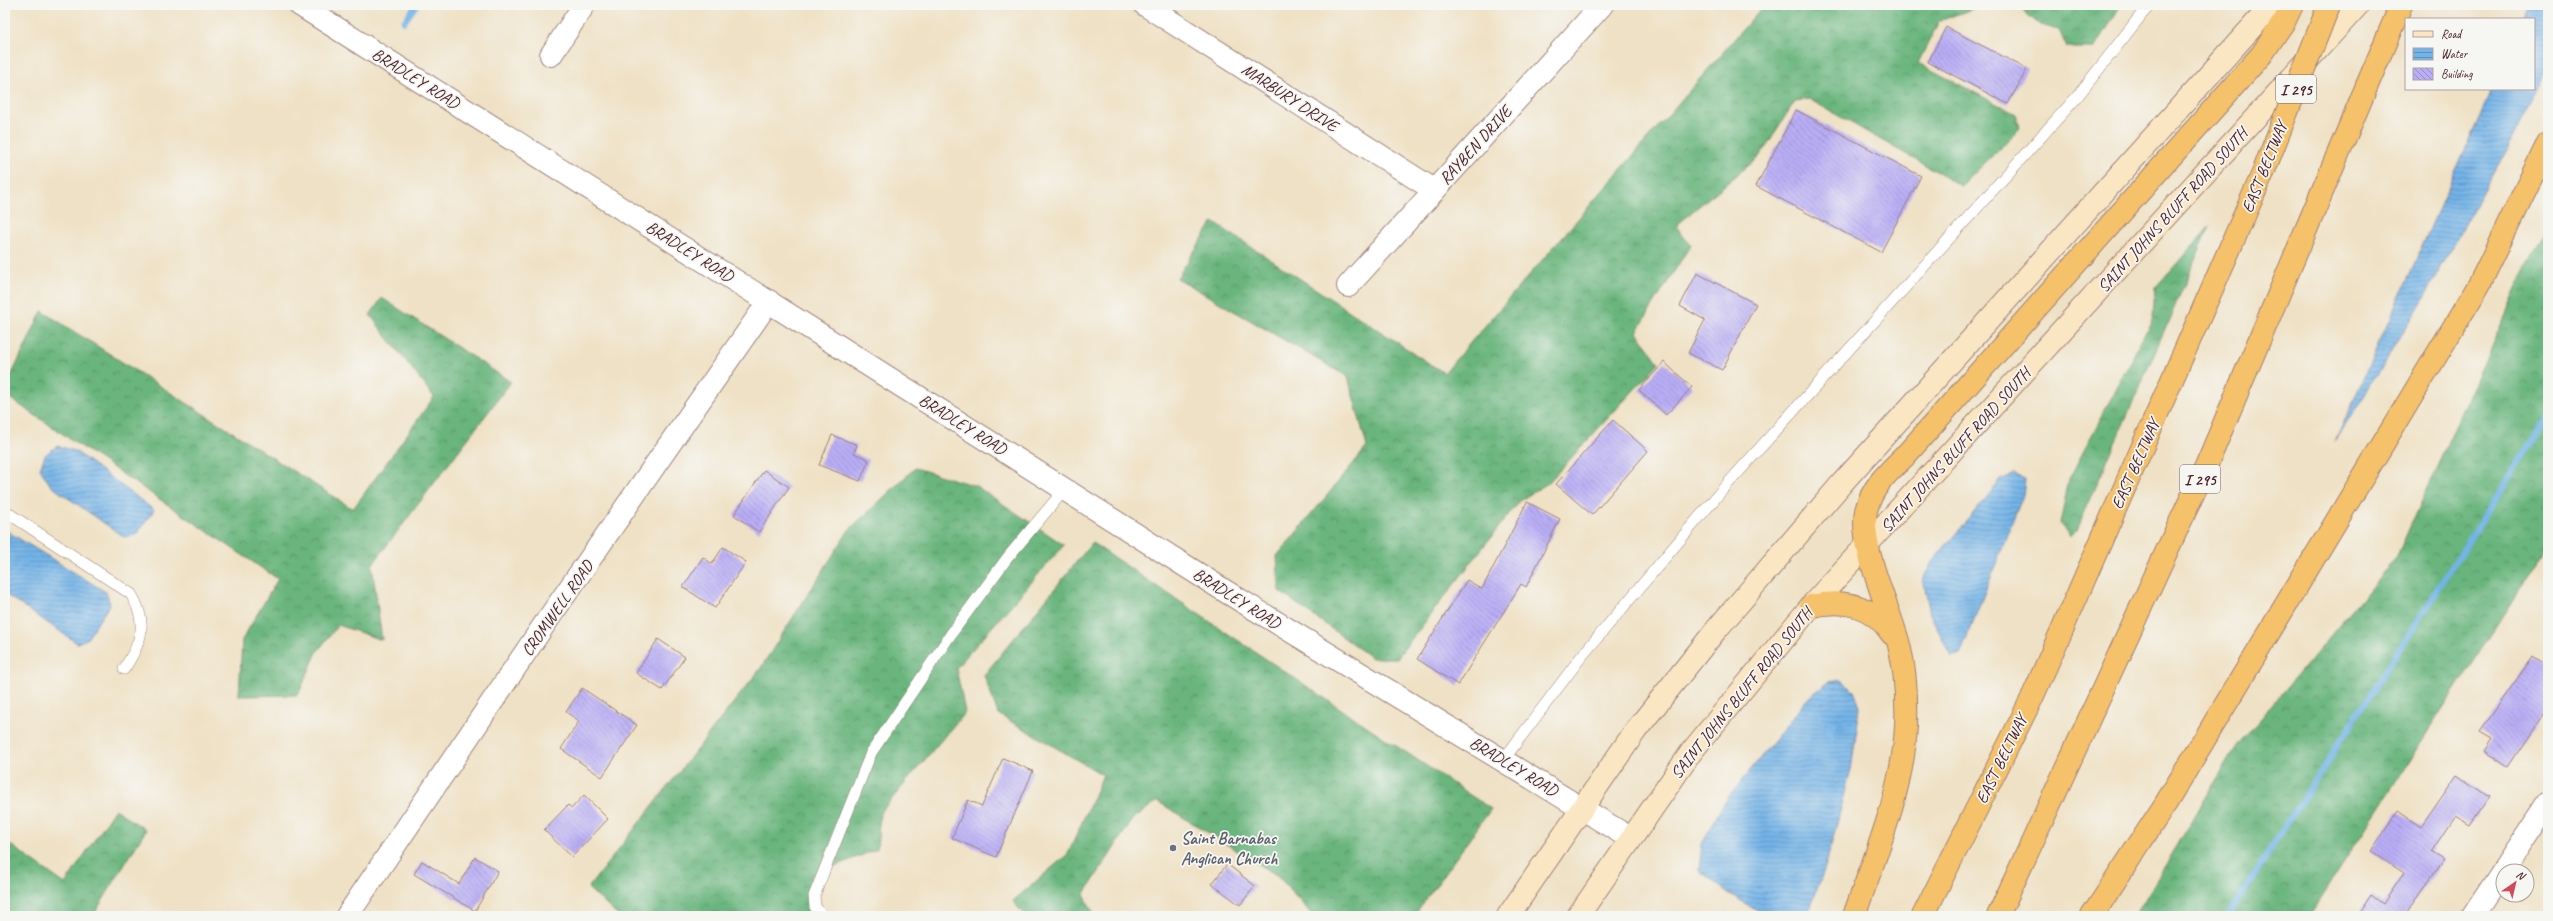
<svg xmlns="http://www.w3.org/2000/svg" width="2553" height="921" viewBox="0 0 2553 921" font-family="Caveat,sans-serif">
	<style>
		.forest { fill: url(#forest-crowns); stroke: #5a6a54 }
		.water { fill: url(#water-rules); stroke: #5e6a8a }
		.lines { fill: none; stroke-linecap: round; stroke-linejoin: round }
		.stream { stroke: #73b4e8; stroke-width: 6 }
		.building { fill: url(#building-back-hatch) }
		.service-casing { stroke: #9c8078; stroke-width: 12 }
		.minor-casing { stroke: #9c8078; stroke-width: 24 }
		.secondary-casing { stroke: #9c8078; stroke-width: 24 }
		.motorway-casing { stroke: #9c8078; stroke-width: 24 }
		.service { stroke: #fff; stroke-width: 11 }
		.minor { stroke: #fff; stroke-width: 22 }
		.secondary { stroke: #fbe6c4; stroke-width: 22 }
		.motorway { stroke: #f5c16b; stroke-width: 22 }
		.motorway-bridge-casing { stroke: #9c8078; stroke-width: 24; stroke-linecap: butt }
		.motorway-bridge { stroke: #f5c16b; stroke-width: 22 }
		.worship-dot { fill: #6b7280; stroke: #f6f6f2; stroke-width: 1.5 }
		.labels { text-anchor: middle; stroke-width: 3.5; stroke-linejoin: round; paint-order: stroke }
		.shield { fill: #f6f6f2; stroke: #7e6067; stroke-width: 1 }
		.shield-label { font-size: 16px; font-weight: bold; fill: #4a1f2b }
		.street-label { font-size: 17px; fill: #4a1f2b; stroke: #f6f6f2 }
		.worship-label { font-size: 17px; font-weight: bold; fill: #5b616d; stroke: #f6f6f2; text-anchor: start }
	</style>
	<defs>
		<pattern id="forest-crowns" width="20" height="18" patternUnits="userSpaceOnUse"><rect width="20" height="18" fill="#69b57d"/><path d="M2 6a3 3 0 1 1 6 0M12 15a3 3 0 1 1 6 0" fill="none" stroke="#589367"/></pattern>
		<pattern id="water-rules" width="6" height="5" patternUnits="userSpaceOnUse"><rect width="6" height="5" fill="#73b4e8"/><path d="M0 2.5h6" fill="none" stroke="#6092bc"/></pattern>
		<pattern id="building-back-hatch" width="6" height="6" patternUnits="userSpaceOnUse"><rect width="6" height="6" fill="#b9adf6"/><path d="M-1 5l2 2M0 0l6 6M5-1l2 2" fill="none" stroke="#988cc7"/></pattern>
	</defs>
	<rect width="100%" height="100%" fill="#f6f6f2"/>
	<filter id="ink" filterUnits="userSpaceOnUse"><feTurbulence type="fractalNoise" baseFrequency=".025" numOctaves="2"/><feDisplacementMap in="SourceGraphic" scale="8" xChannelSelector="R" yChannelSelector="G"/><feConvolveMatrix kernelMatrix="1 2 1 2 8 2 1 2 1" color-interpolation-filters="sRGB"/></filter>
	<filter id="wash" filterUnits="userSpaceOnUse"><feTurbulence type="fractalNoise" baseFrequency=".012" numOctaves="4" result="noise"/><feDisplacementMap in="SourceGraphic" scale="16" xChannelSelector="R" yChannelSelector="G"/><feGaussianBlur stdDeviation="0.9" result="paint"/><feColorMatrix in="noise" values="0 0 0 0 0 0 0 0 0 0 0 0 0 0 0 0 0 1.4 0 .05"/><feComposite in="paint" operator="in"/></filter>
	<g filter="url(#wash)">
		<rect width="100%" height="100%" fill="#efe1c5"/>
		<!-- forest -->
		<path class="forest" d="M1764,5h219l-44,16 -21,42 98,51 4,14 -58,58 -153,-87 -14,2 -36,56 -82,67 4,11 10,9 -54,88 22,31 -111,120 -29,18 -122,157h-25l-93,-67 -2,-35 90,-109 -19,-70 -171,-99 36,-56 231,151z
			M2016,5h105l-26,43h-28l-8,-18 -19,-5z
			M2210,226l-133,304 -8,7 -9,-14 9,-44 84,-161 2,-30z
			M2548,233v312l-239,371h-174l100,-167 161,-191 130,-289z
			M382,298l129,84 -139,183 10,75 -44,-15 -21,27 -19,43 -59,1 3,-56 36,-61 -273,-184v-6l37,-78 311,198 81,-112 -64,-82z
			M915,468l61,18 88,59 -108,123 9,44 -85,101 -3,36 -66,27 3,40h-196l-30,-28 172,-219 89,-139z
			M1092,543l399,266 -77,107h-101l-35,-40 -121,-75 -25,19 -48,75 11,21h-70l-12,-15 55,-47 35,-79 -105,-61 -14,-39z
			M115,809l31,21 -53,86h-88v-75l60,43z"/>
		<!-- water -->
		<path class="water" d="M2526,5h22v65l-41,79 -87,156 -85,137 157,-353h42v-70h-12z
			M57,446l18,5 79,59 -18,25 -12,2 -73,-51 -11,-17 5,-14z
			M2015,474l10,6 -2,15 -63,160 -9,1 -21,-42 -7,-35 9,-17 70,-83z
			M5,530l101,62 4,12 -23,35 -10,4 -72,-49z
			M1842,680l12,11 6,16 -9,63 -26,98 -18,48h-42l-38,-24 -28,-22 3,-26 22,-41 84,-105 21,-16z"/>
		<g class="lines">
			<!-- stream -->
			<path class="stream" d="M404,22l12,-17
				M2228,916l320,-499"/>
		</g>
		<g id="blocks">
			<!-- building -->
			<path class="building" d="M1946,27l81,42 -19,35 -80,-42z
				M1796,110l125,66 -40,76 -125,-66z
				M1697,273l59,31 -34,66 -34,-17 17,-33 -25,-14z
				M1664,362l28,25 -26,28 -27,-25z
				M1613,420l35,31 -56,64 -36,-31z
				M832,435l25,10 -3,8 15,7 -9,21 -41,-16z
				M764,470l25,17 -30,45 -25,-17z
				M1527,502l33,17 -34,68 -5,-3 -63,101 -41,-26 50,-79 15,9z
				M723,547l23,15 -31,46 -32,-21 20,-30 9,7z
				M658,639l27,18 -23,33 -26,-17z
				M2533,656l15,10v41l-40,60 -24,-16 8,-12 -12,-7z
				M582,688l55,37 -35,52 -41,-28 18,-28 -13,-9z
				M1003,758l30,13 -37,86 -44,-19 16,-38 14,6z
				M2457,775l32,22 -19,28 -15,-9 -24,36 13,8 -40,56h-47l14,-21 12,9 21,-31 -33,-22 27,-40 23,16z
				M584,795l24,24 -36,38 -28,-27 24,-25 4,3z
				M475,857l23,14 -23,40 -61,-37 8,-13 37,23z
				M1227,864l28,22 -15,19 -28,-21z"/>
		</g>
	</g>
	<g filter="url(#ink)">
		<use href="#blocks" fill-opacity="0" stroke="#9c8078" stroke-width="1"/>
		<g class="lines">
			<defs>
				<path id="service" d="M5,511l126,83c18,29 10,49 -7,75
					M1504,759l77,-102 142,-168 353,-391 73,-93
					M823,916l-8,-9 -1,-11 57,-143 80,-119 57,-77 57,-68"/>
				<path id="minor" d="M300,5l925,586 405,247
					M1145,5l289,185
					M551,55l33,-50
					M1348,286l254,-281
					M347,916l197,-291 225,-324
					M2473,916l75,-114"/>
				<path id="secondary" d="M1508,916l128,-186 80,-100 127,-148 429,-477
					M1578,916l114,-165 119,-145 547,-601"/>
				<path id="motorway" d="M1811,606c33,-7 61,-2 81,28
					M1854,916c21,-60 49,-125 52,-190 1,-27 0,-54 -7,-81 -9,-36 -40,-98 -33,-134 5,-23 22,-39 38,-54l358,-403 23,-34 7,-15
					M1923,916l109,-218 231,-525
					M1998,916l209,-452 194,-459
					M2092,916l74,-113 313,-518 69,-142"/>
			</defs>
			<!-- service casing -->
			<use href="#service" class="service-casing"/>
			<!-- minor casing -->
			<use href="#minor" class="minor-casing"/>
			<!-- secondary casing -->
			<use href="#secondary" class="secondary-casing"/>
			<!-- motorway casing -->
			<use href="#motorway" class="motorway-casing"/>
			<!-- service -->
			<use href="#service" class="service"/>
			<!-- minor -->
			<use href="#minor" class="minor"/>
			<!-- secondary -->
			<use href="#secondary" class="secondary"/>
			<!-- motorway -->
			<use href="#motorway" class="motorway"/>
			<defs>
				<path id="motorway-bridge" d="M2263,173l66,-168"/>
			</defs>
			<!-- motorway-bridge casing -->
			<use href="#motorway-bridge" class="motorway-bridge-casing"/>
			<!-- motorway-bridge -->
			<use href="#motorway-bridge" class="motorway-bridge"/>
		</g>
	</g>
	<!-- markers -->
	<circle class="worship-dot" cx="1173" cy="848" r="4"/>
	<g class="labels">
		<!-- shield labels -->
		<g class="shield">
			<rect x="2276" y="75" width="40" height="28" rx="3"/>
			<rect x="2180" y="465" width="40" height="28" rx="3"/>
		</g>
		<g class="shield-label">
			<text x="2296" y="95">I 295</text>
			<text x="2200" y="485">I 295</text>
		</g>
		<!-- street labels -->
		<g class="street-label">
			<text transform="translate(416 78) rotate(32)" y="6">BRADLEY ROAD</text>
			<text transform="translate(1290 97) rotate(33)" y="6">MARBURY DRIVE</text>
			<text transform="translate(1475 145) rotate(-48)" y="6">RAYBEN DRIVE</text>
			<text transform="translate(2264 167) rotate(-68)" y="6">EAST BELTWAY</text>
			<text transform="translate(2172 210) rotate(-48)" y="6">SAINT JOHNS BLUFF ROAD SOUTH</text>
			<text transform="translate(690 251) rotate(32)" y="6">BRADLEY ROAD</text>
			<text transform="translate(963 424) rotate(32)" y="6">BRADLEY ROAD</text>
			<text transform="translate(1955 450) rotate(-48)" y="6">SAINT JOHNS BLUFF ROAD SOUTH</text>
			<text transform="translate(2135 464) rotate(-66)" y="6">EAST BELTWAY</text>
			<text transform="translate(1237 598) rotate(32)" y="6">BRADLEY ROAD</text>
			<text transform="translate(557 608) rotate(-55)" y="6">CROMWELL ROAD</text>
			<text transform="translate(1741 693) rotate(-51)" y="6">SAINT JOHNS BLUFF ROAD SOUTH</text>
			<text transform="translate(2001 759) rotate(-64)" y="6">EAST BELTWAY</text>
			<text transform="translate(1514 766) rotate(31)" y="6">BRADLEY ROAD</text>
		</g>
		<!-- worship labels -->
		<g class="worship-label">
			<text x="1181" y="844">Saint Barnabas<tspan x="1181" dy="20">Anglican Church</tspan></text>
		</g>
	</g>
	<!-- margin -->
	<rect width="2553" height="921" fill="none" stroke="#f6f6f2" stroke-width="20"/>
	<!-- legend -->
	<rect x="2405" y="18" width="130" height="72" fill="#f6f6f2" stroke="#b1a0a2"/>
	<rect x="2413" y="31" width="20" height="6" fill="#fbe6c4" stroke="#b1a0a2"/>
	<text x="2441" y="38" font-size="12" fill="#4a1f2b">Road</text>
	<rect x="2413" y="48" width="20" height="12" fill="url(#water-rules)" stroke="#b1a0a2"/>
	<text x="2441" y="58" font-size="12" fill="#4a1f2b">Water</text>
	<rect x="2413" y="68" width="20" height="12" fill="url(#building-back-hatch)" stroke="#b1a0a2"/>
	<text x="2441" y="78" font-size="12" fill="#4a1f2b">Building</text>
	<!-- north arrow -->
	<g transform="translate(2515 883) rotate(34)"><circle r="19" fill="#f6f6f2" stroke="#b1a0a2"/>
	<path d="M0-3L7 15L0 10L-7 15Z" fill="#d1495b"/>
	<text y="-6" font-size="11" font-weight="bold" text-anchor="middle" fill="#4a1f2b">N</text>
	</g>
</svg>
